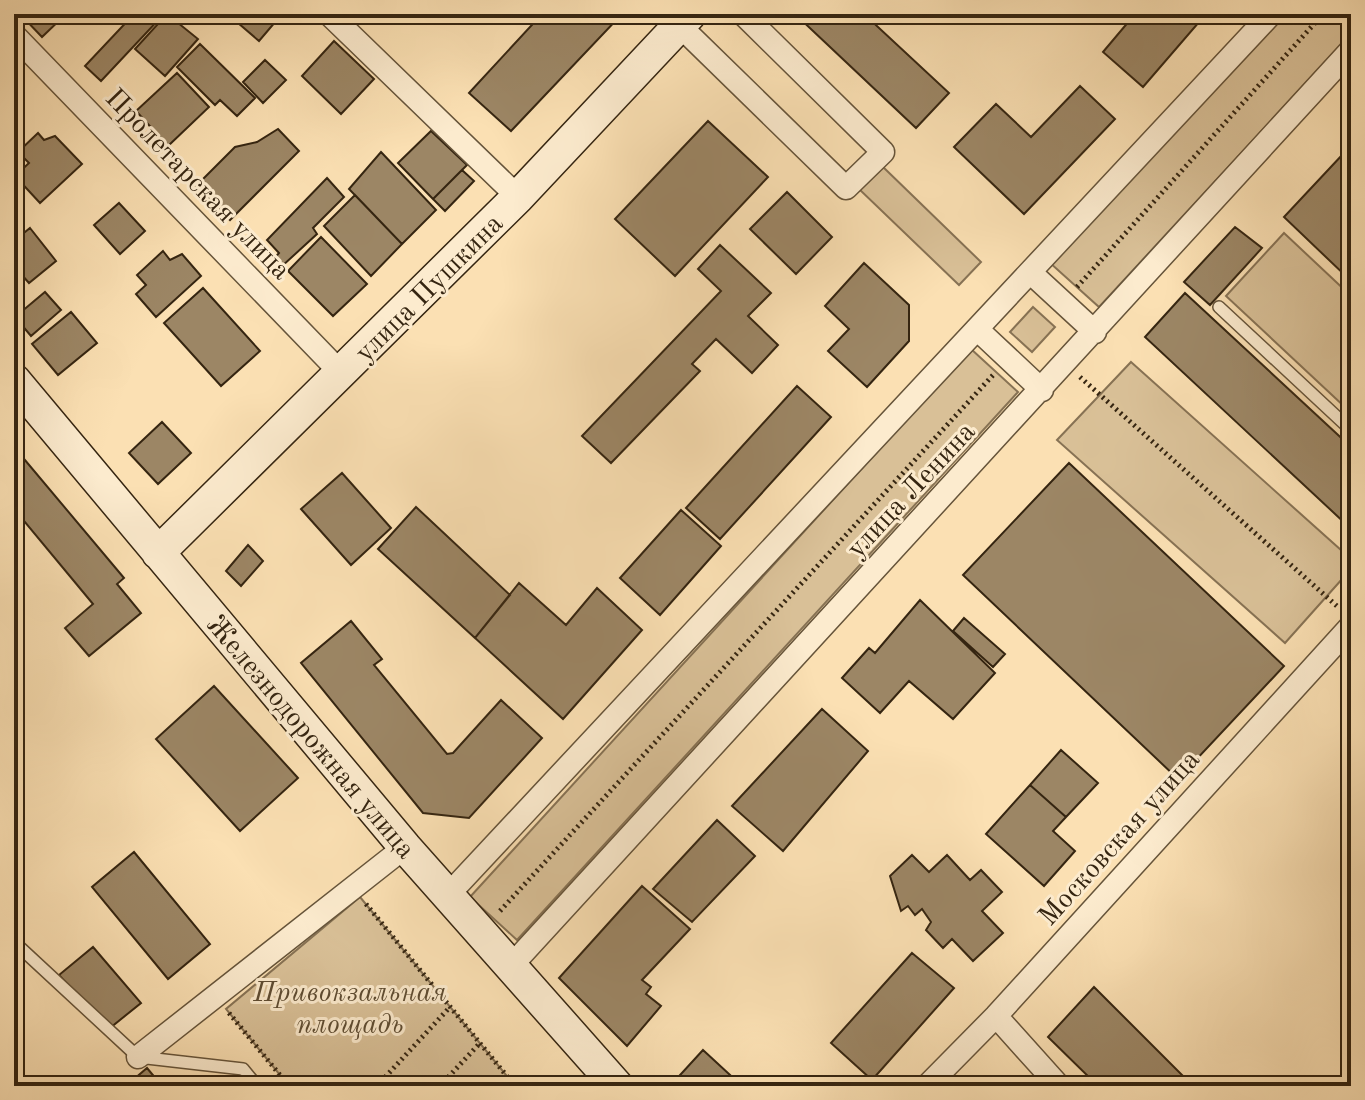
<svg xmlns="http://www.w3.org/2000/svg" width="1365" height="1100" viewBox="0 0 1365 1100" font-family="'Old Standard TT',serif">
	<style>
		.green { fill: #d9c097; stroke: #877254; stroke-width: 2 }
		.building { fill: #9c8665; stroke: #352511; stroke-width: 2 }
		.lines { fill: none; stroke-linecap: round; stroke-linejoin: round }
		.lane-casing { stroke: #66543a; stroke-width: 14 }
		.street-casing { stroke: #66543a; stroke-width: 25 }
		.secondary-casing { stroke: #352511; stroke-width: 35 }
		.path { stroke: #352511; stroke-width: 5; stroke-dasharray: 2 4; stroke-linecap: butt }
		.lane { stroke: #fcebce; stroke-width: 11 }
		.street { stroke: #fcebce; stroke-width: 22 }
		.secondary { stroke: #fcebce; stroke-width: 32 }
		.labels { text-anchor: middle; stroke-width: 6; stroke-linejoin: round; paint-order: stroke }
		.street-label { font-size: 28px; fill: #352511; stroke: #fcebce }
		.park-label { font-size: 28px; font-style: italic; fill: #5e4c32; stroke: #fcebce }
	</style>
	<rect width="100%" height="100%" fill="#fbe0b3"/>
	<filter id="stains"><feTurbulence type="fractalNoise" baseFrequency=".0025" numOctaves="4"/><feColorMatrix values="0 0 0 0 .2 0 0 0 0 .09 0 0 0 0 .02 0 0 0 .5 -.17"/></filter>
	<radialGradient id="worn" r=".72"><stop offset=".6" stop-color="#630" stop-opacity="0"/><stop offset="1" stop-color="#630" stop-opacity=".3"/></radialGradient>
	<!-- green -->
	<path class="green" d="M1277,14h74v20l-252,273 -50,-45z
		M881,165l100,97 -22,23 -100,-96z
		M1284,233l67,63v108l-4,5 -121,-113z
		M1033,307l22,20 -23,25 -22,-20z
		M971,349l47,43 -501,548 -47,-43z
		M1131,362l220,197v10l-66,74 -228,-203z
		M360,897l155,189h-226l-63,-77z"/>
	<!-- building -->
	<path class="building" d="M20,14h46l-24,23z
		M134,14h30l-63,67 -16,-15z
		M167,14l31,25 -33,37 -30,-27z
		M234,14h48l-23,27 -28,-24z
		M542,14h80l-111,117 -42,-38z
		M795,14h69l85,79 -33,35z
		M1135,14h71l-63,73 -40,-35z
		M334,41l40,38 -33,35 -39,-38z
		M200,44l55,54 -18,18 -17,-16 -5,5 -38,-38z
		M265,60l21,20 -23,23 -20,-21z
		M177,73l32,34 -41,39 -32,-35z
		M1080,86l35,33 -91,95 -70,-67 42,-43 35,33z
		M708,121l60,56 -93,99 -60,-57z
		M278,129l21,22 -69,69 -34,-34 39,-39 22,-5z
		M431,131l36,34 -34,34 -35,-36z
		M38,133l6,7 11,-4 27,28 -42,39 -25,-27 14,-13 -11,-11z
		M381,152l55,58 -34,34 -53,-55z
		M1344,153l7,6v122l-67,-64z
		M462,170l12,11 -29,30 -12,-12z
		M327,178l17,19 -31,31 4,6 -37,34 -8,-7 7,-8 -12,-13z
		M787,192l45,45 -36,37 -46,-45z
		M355,195l47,49 -31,32 -47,-50z
		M119,203l26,28 -25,23 -26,-29z
		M1235,227l27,21 -52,57 -26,-23z
		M30,228l26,33 -27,22 -8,-9 -7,6v-39z
		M321,237l46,47 -34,32 -45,-45z
		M720,245l51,48 -23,23 30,29 -26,28 -36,-34 -24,25 8,7 -89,92 -29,-27 139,-145 -23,-22z
		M163,251l7,9 12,-6 19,22 -45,41 -20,-23 10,-9 -9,-10z
		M864,263l45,42v36l-42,46 -39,-36 21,-22 -24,-23z
		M203,288l57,63 -39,35 -57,-63z
		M45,292l16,18 -30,26 -16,-19z
		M1185,293l166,154v76l-3,3 -203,-189z
		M71,312l26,31 -39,32 -26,-31z
		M797,386l34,31 -111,122 -34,-31z
		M162,422l29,31 -33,31 -29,-31z
		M14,447l110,131 -7,6 24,29 -52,43 -24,-28 28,-24 -79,-95z
		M1069,463l215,203 -106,113 -215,-204z
		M342,473l49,55 -40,37 -50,-56z
		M416,507l94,88 -35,43 -97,-89z
		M681,510l40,36 -61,69 -40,-37z
		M248,545l15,16 -22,25 -15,-15z
		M519,583l47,42 31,-37 45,42 -79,89 -88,-81z
		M920,600l75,73 -42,46 -44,-38 -29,32 -38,-35 27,-30 6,5z
		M964,618l41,36 -12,13 -40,-36z
		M351,621l31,38 -8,6 73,89 6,-1 48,-53 41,38 -73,80 -46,-5 -122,-150z
		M214,686l84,92 -58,53 -84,-92z
		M822,709l46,42 -85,100 -51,-45z
		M1061,750l37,33 -32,34 -36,-32z
		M1030,785l36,32 -13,14 22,20 -31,35 -58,-52z
		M717,820l38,36 -63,66 -39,-33z
		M134,852l76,92 -42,35 -76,-92z
		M912,855l17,17 18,-17 23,25 11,-10 21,22 -20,19 21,22 -30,28 -21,-22 -9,9 -17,-18 5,-8 -9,-13 -7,6 -7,-9 -7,5 -11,-35z
		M642,886l48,43 -48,51 9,7 -5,7 15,12 -34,40 -68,-68z
		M93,947l48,56 -31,25 -8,-4 -43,-49z
		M912,953l42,35 -82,92 -41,-37z
		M1094,987l98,98 -1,1h-93l-50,-49z
		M703,1050l39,36h-72z
		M147,1068l15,18h-36z"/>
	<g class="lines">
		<defs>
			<path id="lane" d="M899,14l3,3 3,-3
				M1219,307l132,123
				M14,942l124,115 105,12 14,17"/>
			<path id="street" d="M329,14l189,183
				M679,25l167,163 37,-36 -140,-138
				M14,35l328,339
				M1031,273l64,59
				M978,330l64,60
				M448,895l823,-881
				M510,967l841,-917
				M996,1016l63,70
				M138,1057l267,-210
				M927,1086l69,-70 355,-390"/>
			<path id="secondary" d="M14,380l391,467 212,239
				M158,553l360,-356 172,-183"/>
		</defs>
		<!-- lane casing -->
		<use href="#lane" class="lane-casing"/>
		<!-- street casing -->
		<use href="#street" class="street-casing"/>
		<!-- secondary casing -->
		<use href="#secondary" class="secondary-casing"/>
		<!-- path -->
		<path class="path" d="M1077,287l246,-273
			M1080,377l258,230
			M366,904l149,182
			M500,911l494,-537
			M229,1013l60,73
			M377,1086l73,-79
			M440,1086l40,-43"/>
		<!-- lane -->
		<use href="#lane" class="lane"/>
		<!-- street -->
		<use href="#street" class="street"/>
		<!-- secondary -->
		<use href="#secondary" class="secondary"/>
	</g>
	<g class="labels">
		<!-- street labels -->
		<g class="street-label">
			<text transform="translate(199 183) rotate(46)" y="10">Пролетарская улица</text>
			<text transform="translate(428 287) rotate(-45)" y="10">улица Пушкина</text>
			<text transform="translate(910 489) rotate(-47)" y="10">улица Ленина</text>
			<text transform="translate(312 736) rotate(50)" y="10">Железнодорожная улица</text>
			<text transform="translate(1118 837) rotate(-48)" y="10">Московская улица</text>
		</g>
		<!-- park labels -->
		<g class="park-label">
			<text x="350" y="1001">Привокзальная<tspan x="350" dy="32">площадь</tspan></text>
		</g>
	</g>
	<!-- margin -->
	<rect width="1365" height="1100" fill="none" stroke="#fbe0b3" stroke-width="48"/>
	<rect x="16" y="16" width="1333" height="1068" fill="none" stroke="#352511" stroke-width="4"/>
	<rect x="24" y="24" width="1317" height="1052" fill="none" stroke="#352511" stroke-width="2"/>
	<rect width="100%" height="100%" filter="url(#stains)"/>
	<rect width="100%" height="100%" fill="url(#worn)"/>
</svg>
